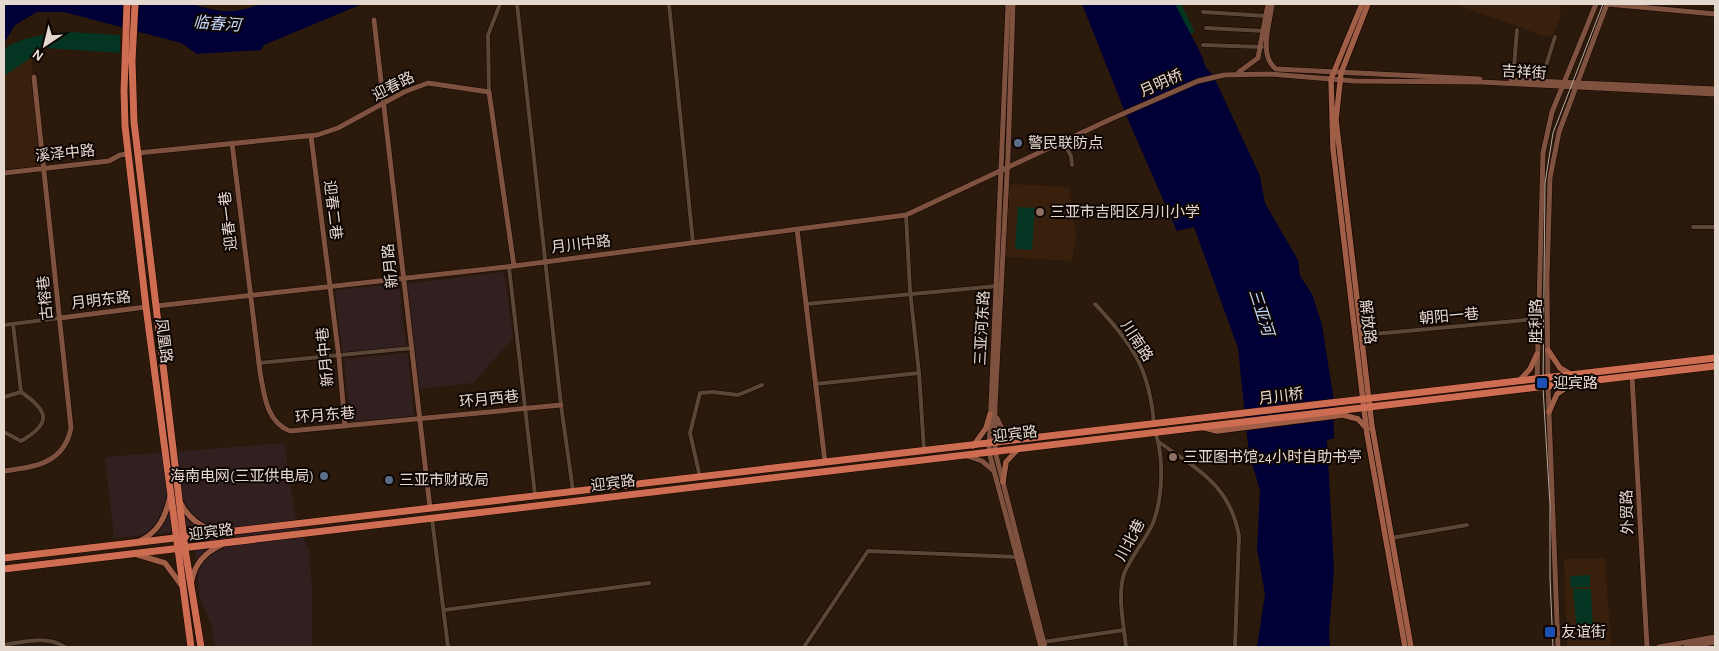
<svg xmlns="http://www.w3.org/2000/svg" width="1719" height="651" viewBox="0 0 1719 651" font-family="'Alegreya Sans','Noto Sans SC',sans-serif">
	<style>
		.commercial { fill: #321f1f }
		.built { fill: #38200d }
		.green { fill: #033522 }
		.water { fill: #000036 }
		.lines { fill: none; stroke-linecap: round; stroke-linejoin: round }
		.street-casing { stroke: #130400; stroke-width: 5 }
		.secondary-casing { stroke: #130400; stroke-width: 6 }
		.primary-casing { stroke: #130400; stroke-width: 7 }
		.highway-casing { stroke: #130400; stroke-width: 8 }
		.street { stroke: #5c4737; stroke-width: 4 }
		.secondary { stroke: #7e523f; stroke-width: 5 }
		.primary { stroke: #a05e47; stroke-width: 5.5 }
		.highway { stroke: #ce6d52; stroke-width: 7 }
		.tram { stroke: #b6a89e; stroke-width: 1 }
		.service-dot { fill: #5c6f8a; stroke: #0e0603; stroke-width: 2 }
		.education-dot { fill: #8d6e63; stroke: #0e0603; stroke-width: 2 }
		.transit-dot { fill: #1a4fb4; stroke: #0e0603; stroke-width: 2 }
		.labels { text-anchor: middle; stroke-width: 4; stroke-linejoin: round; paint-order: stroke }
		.street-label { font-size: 15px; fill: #e5d8cf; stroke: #0e0603 }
		.poi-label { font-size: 15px; fill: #e5d8cf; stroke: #0e0603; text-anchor: start }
		.water-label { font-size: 16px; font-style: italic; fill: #c1d7fb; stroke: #0e0603 }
	</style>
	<rect width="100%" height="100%" fill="#2b190b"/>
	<!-- commercial -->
	<path class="commercial" d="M504,272l9,66 -40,45 -54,6 -14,-105z
		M399,284l7,63 -64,6 -7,-63z
		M408,353l6,63 -64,6 -6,-63z
		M284,443l11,71 14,36 3,38v58l-97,1 -4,-22 -12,-30 -3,-39 -6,-25 -76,7 -9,-81z"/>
	<!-- built -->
	<path class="built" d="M1455,4h106l-1,13 -6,16 -4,4 -6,-1z
		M31,53l12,115 -39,4v-106z
		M1009,184l60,3 7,49 -4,25 -66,-4z
		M1605,558l6,89h-44l-3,-88z"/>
	<!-- green -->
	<path class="green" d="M1171,4h10l13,26v3l-4,1z
		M69,32l51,3v18l-75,-5 -41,28v-27c20,-13 42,-15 65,-17z
		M1018,207l17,1 -3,42 -17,-1z
		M1590,575v12l-19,1 -1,-12z
		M1573,589h18l2,41 -16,2z"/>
	<!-- water -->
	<path class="water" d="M4,4h188c27,8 41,11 68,0h102l-98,41 -3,5 -64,4 -16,-11 -117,-31h-27l-22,13 -11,18z
		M1082,4h93l27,52 4,12 7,7 47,101 5,27 33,57 2,16 12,18 10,31 11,70 1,43 -7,2 7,130 -5,62 1,15h-73l8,-53 -8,-45 3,-59 -11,-36 -11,-106 -44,-121 -17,4 -48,-109z"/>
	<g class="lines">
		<defs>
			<path id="street" d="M517,4l44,401 12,86
				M669,4l24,239
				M1203,12l63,4
				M1206,28l58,3
				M1203,45l59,2
				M1513,80l4,-50
				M1541,81l14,-44
				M489,92l-1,-57 12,-31
				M1063,141l8,15 1,9
				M906,215l4,75 9,83
				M1693,227h22
				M509,267l26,228
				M806,304l191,-18
				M1095,304c38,40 55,66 59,121
				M13,324l8,68
				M4,325l56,-7
				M1363,335l174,-16
				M259,363l153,-15
				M815,384l104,-11 5,77
				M4,397l17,-5c28,19 31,31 0,49l-17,-9
				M1159,442c39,28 71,43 80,94l-4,111
				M700,477l-10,-44 10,-40 13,-1 25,3 24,-10
				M432,519l16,128
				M1391,538l76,-13
				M444,610l205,-27
				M1043,642l81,-12
				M4,645c20,-3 43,-10 61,2
				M804,647l64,-96 150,6
				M1126,647c-2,-22 -9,-51 -2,-73 7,-18 21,-33 29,-51 10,-26 11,-66 2,-92"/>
			<path id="secondary" d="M1008,4l-19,448 52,195
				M1013,4l-5,152 -13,250v45l50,196
				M1272,4c-2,20 -14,51 4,65l204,10
				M1607,4l108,10
				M374,20l56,488
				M1239,72l19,-14 10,-54
				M1511,80l204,9
				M311,136l28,222 6,68
				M232,143l28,229c4,22 6,50 30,59l271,-26
				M138,153l179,-18 21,-7 66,-36 24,-9 61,9 25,174
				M4,173l105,-12 11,-6 8,-1
				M797,229l28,233
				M156,306l358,-40 392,-51 205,-96 87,-38 26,-6 45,-1 86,7 126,1 234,12
				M60,318l86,-11
				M1632,376l15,271
				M1537,381l6,-228 9,-41 44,-108
				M997,418l5,11 12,11
				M967,456l15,5 12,10
				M4,471c30,-4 60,-7 67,-43l-37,-351
				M1558,647l-10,-260 -1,-108 3,-101 9,-46 48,-128
				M1659,647l56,-10
				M1686,647l29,-5"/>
			<path id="primary" d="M1362,4l-31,75 2,70 34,285 38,213
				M1368,4l-27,69 -5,47 36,306 39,221
				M1548,350l12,18 12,7
				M1519,381l11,-12 7,-15
				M1549,412l8,-18 13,-9
				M1201,427l16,4 126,-16 15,4 9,10
				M973,446l13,-18 4,-14
				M1003,482l3,-20 12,-13
				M180,502c9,17 20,25 38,30
				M140,541c19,-10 25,-23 30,-44
				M138,555l27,8 17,23
				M192,580c3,-17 14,-28 29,-35"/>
			<path id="highway" d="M127,4l-3,87 1,35 21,181 45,340
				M135,4l-3,57 2,61 51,427 16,98
				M4,558l1711,-200
				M4,569l1711,-203"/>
		</defs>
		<!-- street casing -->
		<use href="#street" class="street-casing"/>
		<!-- secondary casing -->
		<use href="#secondary" class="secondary-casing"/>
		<!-- primary casing -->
		<use href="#primary" class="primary-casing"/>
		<!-- highway casing -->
		<use href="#highway" class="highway-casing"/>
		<!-- street -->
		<use href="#street" class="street"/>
		<!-- secondary -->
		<use href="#secondary" class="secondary"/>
		<!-- primary -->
		<use href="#primary" class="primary"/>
		<!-- highway -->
		<use href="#highway" class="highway"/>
		<!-- tram -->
		<path class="tram" d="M1553,647l-3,-69v-73l-7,-117 2,-205 8,-50 50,-129"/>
	</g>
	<!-- markers -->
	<g class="service-dot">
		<circle cx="1018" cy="143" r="5"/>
		<circle cx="324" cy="476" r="5"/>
		<circle cx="389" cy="480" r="5"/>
	</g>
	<g class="education-dot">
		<circle cx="1040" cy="212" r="5"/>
		<circle cx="1173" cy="457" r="5"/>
	</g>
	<g class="transit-dot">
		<rect x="1536" y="377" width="12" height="12" rx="2.5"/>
		<rect x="1544" y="626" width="12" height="12" rx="2.5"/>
	</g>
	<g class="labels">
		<!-- street labels -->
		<g class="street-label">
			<text transform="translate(1524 72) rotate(3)" y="5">吉祥街</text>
			<text transform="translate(1161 83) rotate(-24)" y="5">月明桥</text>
			<text transform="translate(393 86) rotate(-27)" y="5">迎春路</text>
			<text transform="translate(65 153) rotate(-6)" y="5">溪泽中路</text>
			<text transform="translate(333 210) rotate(83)" y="5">迎春二巷</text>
			<text transform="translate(228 221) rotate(-97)" y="5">迎春一巷</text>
			<text transform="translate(581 244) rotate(-7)" y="5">月川中路</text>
			<text transform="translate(390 266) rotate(-96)" y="5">新月路</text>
			<text transform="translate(45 298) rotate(-96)" y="5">古榕巷</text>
			<text transform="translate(101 300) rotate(-7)" y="5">月明东路</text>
			<text transform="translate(1449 316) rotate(-5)" y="5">朝阳一巷</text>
			<text transform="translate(1536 321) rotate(-90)" y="5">胜利路</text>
			<text transform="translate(1368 322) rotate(83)" y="5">解放路</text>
			<text transform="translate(982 328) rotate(-87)" y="5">三亚河东路</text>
			<text transform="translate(164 341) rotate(83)" y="5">凤凰路</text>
			<text transform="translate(1137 341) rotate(57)" y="5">川南路</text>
			<text transform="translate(325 357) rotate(-96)" y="5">新月中巷</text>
			<text transform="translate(1281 396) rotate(-7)" y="5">月川桥</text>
			<text transform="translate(489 399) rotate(-6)" y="5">环月西巷</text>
			<text transform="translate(325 415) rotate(-5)" y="5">环月东巷</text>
			<text transform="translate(1015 434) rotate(-7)" y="5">迎宾路</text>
			<text transform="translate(613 483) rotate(-7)" y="5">迎宾路</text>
			<text transform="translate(1627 512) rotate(-91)" y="5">外贸路</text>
			<text transform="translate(211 532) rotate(-7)" y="5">迎宾路</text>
			<text transform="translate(1130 540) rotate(-62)" y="5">川北巷</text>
		</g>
		<!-- poi labels -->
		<g class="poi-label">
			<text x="1028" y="148">警民联防点</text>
			<text x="1050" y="217">三亚市吉阳区月川小学</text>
			<text x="1553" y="388">迎宾路</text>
			<text x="1183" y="462">三亚图书馆24小时自助书亭</text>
			<text x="314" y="481" text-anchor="end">海南电网(三亚供电局)</text>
			<text x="399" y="485">三亚市财政局</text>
			<text x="1561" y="637">友谊街</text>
		</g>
		<!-- water labels -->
		<g class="water-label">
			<text transform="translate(217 23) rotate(4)" y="6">临春河</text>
			<text transform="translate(1262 312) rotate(72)" y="6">三亚河</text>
		</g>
	</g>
	<!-- border -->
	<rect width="1719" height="651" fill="none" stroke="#e5d8cf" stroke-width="10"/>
	<!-- north arrow -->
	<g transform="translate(45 45) rotate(215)" stroke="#0e0603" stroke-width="4" paint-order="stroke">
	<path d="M0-4L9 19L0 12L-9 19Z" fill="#e5d8cf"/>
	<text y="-8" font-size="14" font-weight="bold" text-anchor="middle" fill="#e5d8cf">N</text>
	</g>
</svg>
